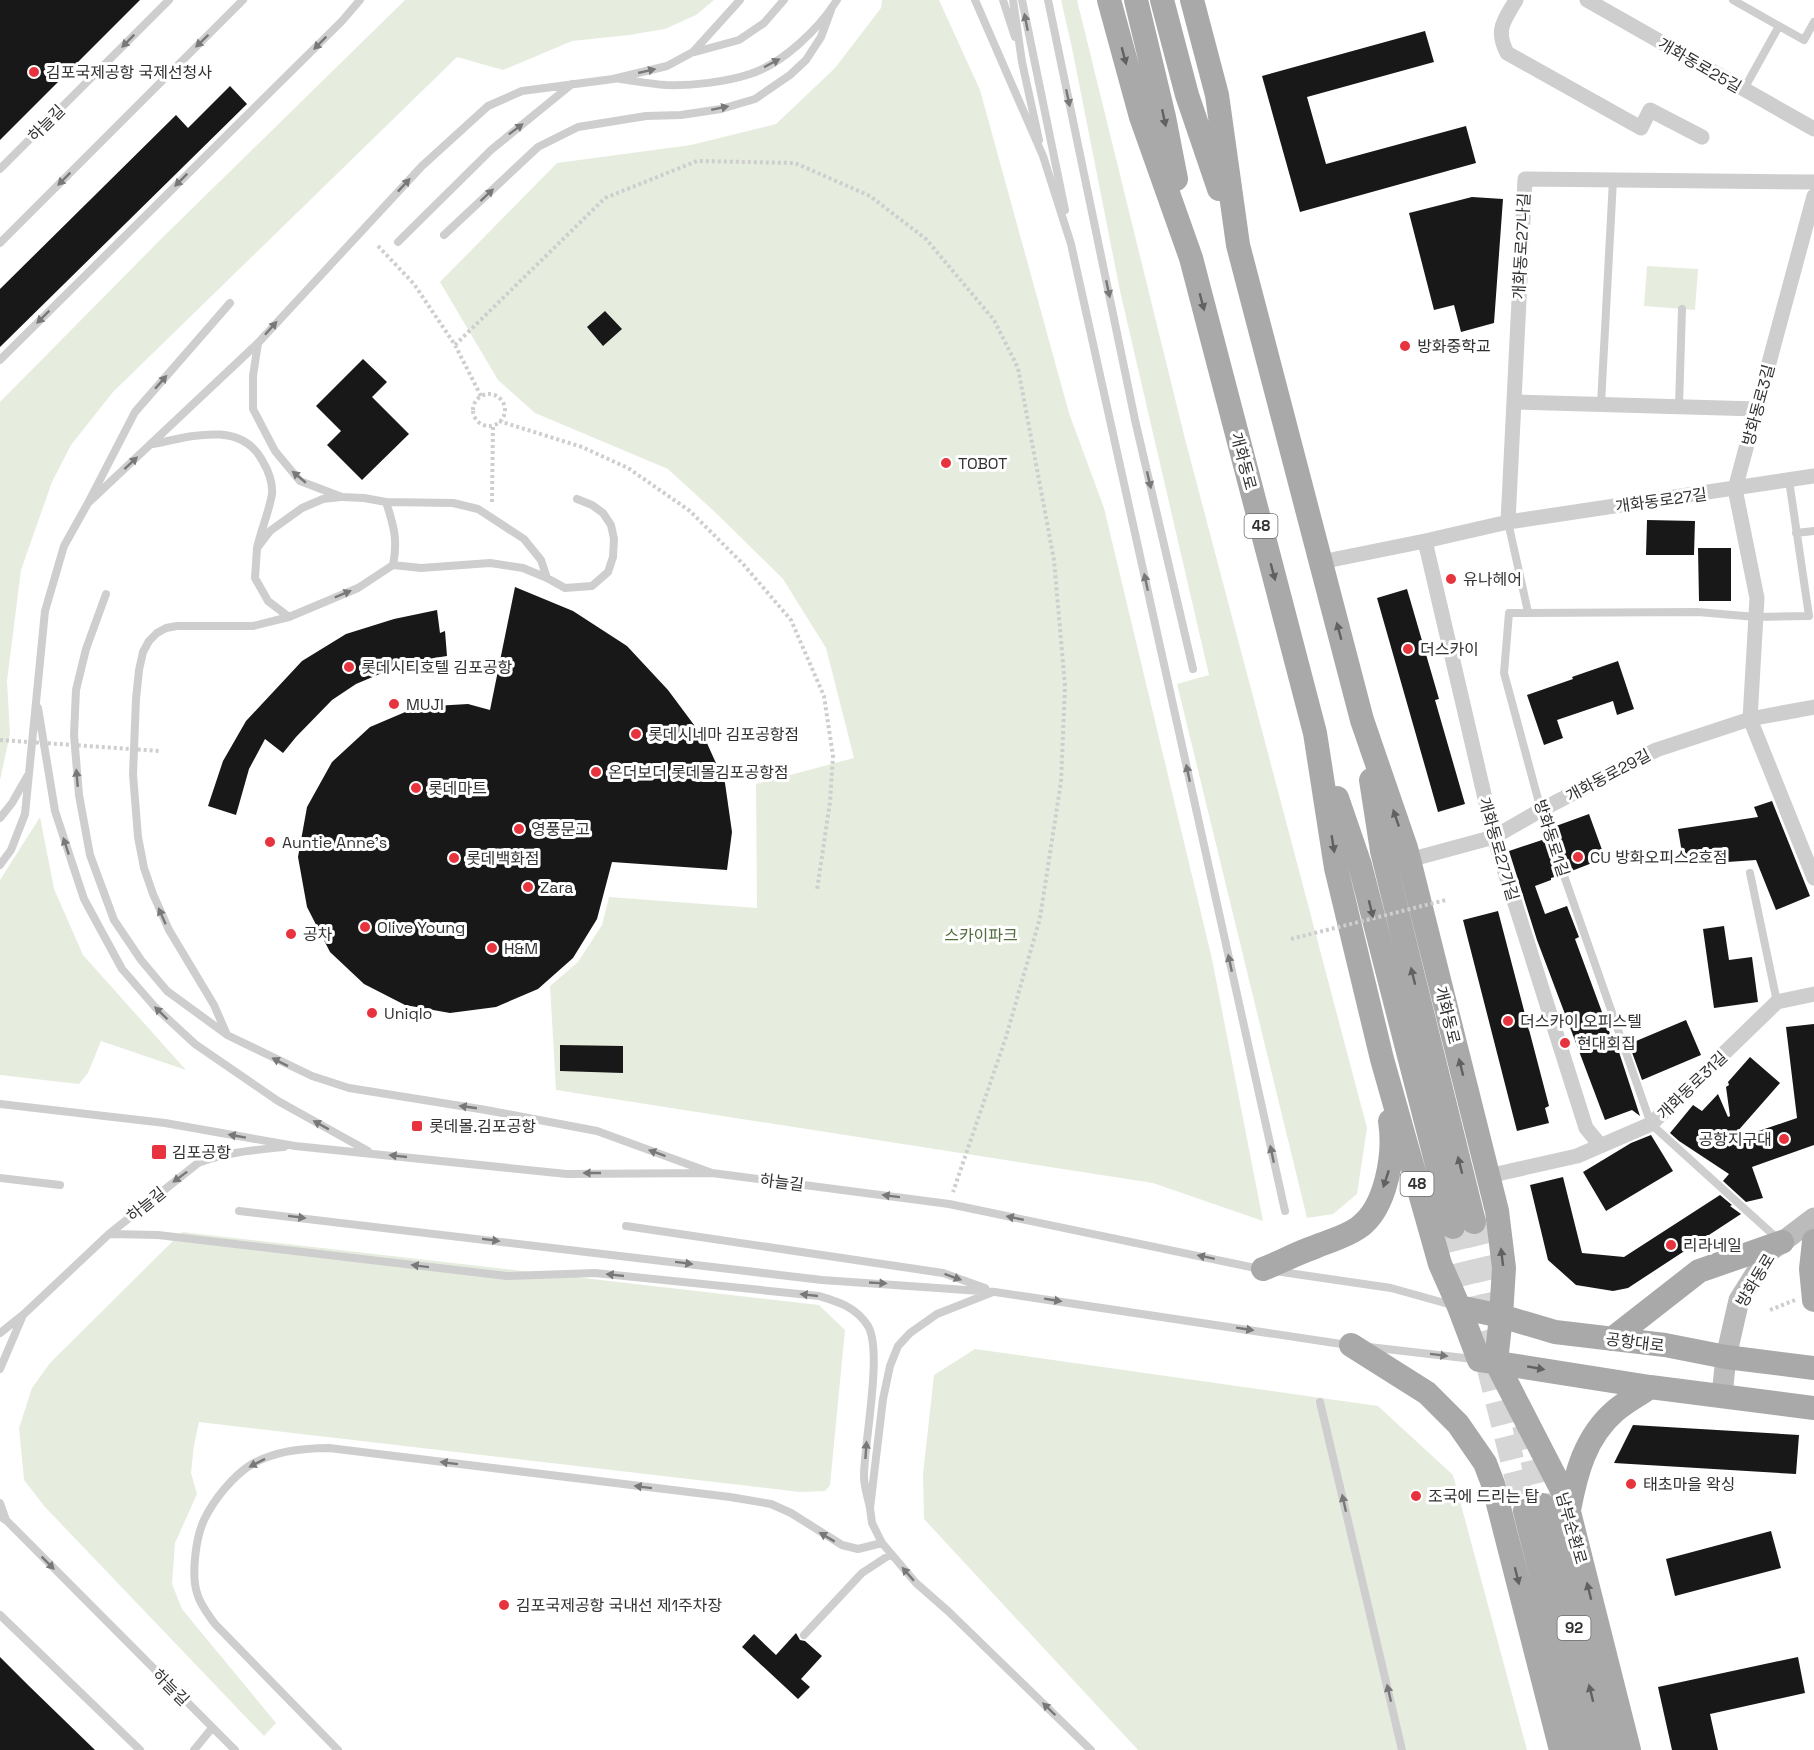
<svg xmlns="http://www.w3.org/2000/svg" width="1814" height="1750" viewBox="0 0 1814 1750" font-family="'Space Grotesk','Noto Sans KR',sans-serif">
	<style>
		.green { fill: #e6eddf }
		.building { fill: #181818 }
		.lines { fill: none; stroke-linecap: round; stroke-linejoin: round }
		.primary-tunnel { stroke: #d6d6d6; stroke-width: 24; stroke-dasharray: 24 12; stroke-linecap: butt }
		.path { stroke: #cecece; stroke-width: 4; stroke-dasharray: 3 3; stroke-linecap: butt }
		.lane { stroke: #cecece; stroke-width: 8 }
		.street { stroke: #cecece; stroke-width: 15 }
		.secondary { stroke: #bbb; stroke-width: 21 }
		.primary { stroke: #a9a9a9; stroke-width: 24 }
		.path-bridge { stroke: #cecece; stroke-width: 4; stroke-dasharray: 3 3; stroke-linecap: butt }
		.oneway { fill: #787878 }
		.oneway2 { fill: #616161 }
		.poi-dot { fill: #e7333d; stroke: #fff; stroke-width: 2 }
		.labels { text-anchor: middle; stroke-width: 6; stroke-linejoin: round; paint-order: stroke }
		.shield { fill: #fff; stroke: #6f6f6f; stroke-width: 1.5 }
		.shield-label { font-size: 15px; font-weight: bold; fill: #313131 }
		.street-label { font-size: 16px; fill: #313131; stroke: #fff }
		.poi-label { font-size: 16px; fill: #313131; stroke: #fff; text-anchor: start }
		.park-label { font-size: 16px; fill: #536d3d; stroke: #fff }
	</style>
	<rect width="100%" height="100%" fill="#fff"/>
	<!-- green -->
	<path class="green" d="M405,0h309l-18,15 -31,14 -36,6 -57,6 -69,29 -46,-13 -344,335 -42,53 -19,37 -31,88 -14,111 3,53 -10,46v-378l163,-165z
		M882,0h57l41,90 89,323 35,95 108,451 51,262 -110,-38 -597,-93 -6,-104 28,-24 24,-37 7,-28 148,11 -1,-124 98,-26 -28,-110 -43,-69 -66,-65 -49,-45 -133,-56 -37,-33 -58,-98 117,-119 134,-18 85,-21 59,-56 46,-60z
		M1061,0h16l108,439 182,689 -10,66 -24,20 -26,4 -130,-534 32,-9 -89,-384 -48,-243z
		M1647,266l51,3 -3,41 -51,-4z
		M40,817l14,72 29,66 103,115 -85,-29 -13,32 -9,11 -79,-9v-195z
		M182,1232l637,73 26,25 -15,155 -5,6 -25,1 -601,-70 -5,23 -3,28 6,21 -22,49 -3,41 10,25 94,114 -12,13 -219,-229 -21,-27 -5,-52 13,-40 18,-25z
		M975,1349l403,57 75,69 74,275h-389l-214,-231 -1,-45 11,-99z"/>
	<!-- building -->
	<path class="building" d="M0,0h140l-140,140z
		M1425,31l9,31 -127,35 19,67 140,-38 10,37 -176,49 -38,-136z
		M230,86l17,18 -247,243v-58l176,-174 12,13z
		M1472,197l31,2 -9,124 -33,9 -7,-27 -20,5 -25,-97z
		M605,311l17,18 -19,17 -16,-19z
		M363,359l24,23 -15,15 37,37 -47,46 -35,-35 14,-14 -25,-25z
		M1647,520l48,1 -1,34h-48z
		M1698,548h33v53h-32z
		M515,587l58,24 54,35 41,44 38,51 19,42 7,49 -5,38 -115,-8 -15,57 -24,39 -35,31 -42,18 -46,6 -45,-8 -41,-21 -34,-32 -23,-45 -9,-50 9,-50 25,-45 38,-35 47,-20 51,-3 22,6z
		M1407,589l32,110 -4,1 30,104 -27,8 -61,-214z
		M437,610l3,23 5,-2 2,25 -39,6 -52,22 -24,16 -36,37 -13,16 -18,-14 -16,30 -13,46 -28,-9 15,-45 23,-40 56,-60 44,-27 48,-15z
		M1618,661l16,48 -17,6 -4,-14 -56,19 6,18 -19,7 -17,-50 46,-16 -1,-2z
		M1772,801l38,95 -34,14 -20,-50 -72,5 -6,-36 80,-12 -4,-10z
		M1589,814l16,44 -36,14 -13,-37 3,-1 -3,-8z
		M1545,839l13,37 -7,2v2l-16,6 10,28 22,-8 12,31 -4,2 41,111 2,-1 22,67 -8,-6 -27,10 -68,-180 -28,-89z
		M1498,911l51,195 -4,2 4,15 -32,8 -54,-211z
		M1724,926l5,34 23,-3 6,45 -44,6 -11,-79z
		M1686,1020l15,35 -59,25 -13,-36z
		M1814,1024v121l-62,22 11,31 -17,4 -23,-21 6,-7 -50,-33 -9,-8 23,-28 9,6 16,-17 10,23 2,-1 -4,-29 3,-2 -1,-3 22,-25 30,26 -51,58 68,-23 -11,-91z
		M560,1045l63,1v27l-63,-2z
		M1651,1135l22,36 -67,40 -23,-39 48,-29z
		M1563,1177l19,76 42,4 96,-62 12,10 -2,1 11,8 -113,74 -15,3 -37,-6 -28,-25 -18,-75z
		M1633,1425l166,10 -3,39 -182,-11z
		M1771,1531l10,37 -106,28 -9,-37z
		M796,1633l4,7 5,1 17,15 -21,23 9,8 -12,12 -56,-52 12,-13 22,21z
		M0,1657l28,28 67,65h-95z
		M1798,1657l7,36 -95,21 8,36h-46l-14,-63z"/>
	<g class="lines">
		<!-- primary-tunnel -->
		<path class="primary-tunnel" d="M1474,1222l24,99
			M1453,1227l72,284
			M1524,1425l19,80"/>
		<!-- path -->
		<path class="path" d="M378,246l36,38 41,61 26,51
			M455,345l150,-147 92,-37 98,2 75,33 56,43 68,81 24,48 36,192 11,126 -4,96 -21,136 -34,119 -53,155
			M473 410a16 16 0 1 1 32 0a16 16 0 1 1-32 0Z
			M499,421l83,26 46,21 62,43 53,53 48,56 33,76 9,60 -3,46 -13,88
			M492,502l1,-77
			M1770,1310l25,-10"/>
		<!-- lane -->
		<path class="lane" d="M975,0l68,156 28,88 214,967
			M1003,0l12,37
			M1013,0l9,62 17,78
			M1022,0l43,210
			M1048,0l87,420 58,249
			M1733,0l46,26 -35,63
			M1779,26l25,14 10,-18
			M695,52l44,-12 25,-17 20,-23
			M620,79c15,2 31,5 46,6 25,1 60,-3 84,-11 32,-10 69,-45 87,-74
			M0,169l169,-169
			M444,235l94,-88 40,-20 68,-11 35,-1 40,-6 34,-10 35,-24 16,-15 15,-23 10,-27
			M398,242l93,-92 81,-66
			M0,243l243,-243
			M258,343l-5,33v33l22,42 25,30 42,16 22,1 22,4c8,24 12,39 7,63l-35,23 -69,29 -36,9h-76l-11,2 -9,5 -8,8 -6,11 -4,18 -3,29 -3,75 5,63 6,31 9,26 16,36 45,75 13,30 85,41 37,12 137,22 111,21 115,42
			M0,360l342,-339 18,-21
			M1601,404l12,-224
			M1679,406l3,-97
			M153,444c36,-7 87,-24 109,16 6,10 11,22 10,34 -3,18 -11,36 -15,54
			M386,502l67,1 25,6 46,30 17,21 6,18
			M88,503l170,-160 164,-177 66,-60 34,-15 91,-12 54,-13 26,-14 47,-52
			M1508,522l20,90
			M1796,533l18,-2
			M393,565l28,3 69,-5 33,5 24,10 18,10 27,-2 16,-14 5,-15 1,-18 -3,-14 -8,-12 -11,-8 -15,-6
			M106,594l-20,55 -10,41 -2,45 5,60 11,60 24,65 27,40 26,31 59,43
			M289,617l-21,-16 -13,-23 2,-30 13,-17 32,-23 21,-9 18,-2
			M38,708l17,103 29,88 38,70 33,38 40,37 83,57 90,50
			M0,818l12,-15 16,-28
			M0,865l11,-15 14,-36 20,-203 19,-65 24,-43 47,-91 95,-109
			M1750,873l27,129
			M0,1104l165,19 130,23 272,28 145,-1 237,31 311,65
			M0,1178l60,7
			M239,1211l583,69 173,12 353,53
			M626,1226l317,47 42,15
			M109,1234l49,1 349,41 88,-3 224,23c20,6 37,11 49,30 15,25 -4,117 -4,150 0,11 4,22 6,32
			M1779,1240l-128,-116 -110,-314 -37,-137 5,-60 189,-1 58,5 53,-1 -20,-136
			M1275,1271l116,17 61,17
			M993,1292l-56,22 -27,19 -12,13 -8,20 -7,33 -13,109 2,15 10,20 34,40 33,29 142,138
			M0,1333l24,-19 85,-80 89,-71c28,-11 57,-13 86,-16
			M1369,1347l104,12
			M0,1369l23,-54
			M1320,1402l82,348
			M0,1503l6,17
			M0,1516l7,5 228,229
			M0,1615l140,135
			M804,1635l58,-62 29,-19
			M194,1750l18,-22
			M338,1750l-123,-126c-7,-10 -15,-19 -18,-31 -6,-19 -1,-56 7,-73 10,-21 29,-44 48,-56 23,-13 51,-16 77,-16l401,49 41,7 20,9 51,32 16,4 24,-6"/>
		<!-- street -->
		<path class="street" d="M1516,0c-12,21 -21,29 -9,53l134,75 9,-18 52,27
			M1587,0l227,129
			M1814,196l-79,293 22,109 -7,121 64,159
			M1514,402l243,7
			M1508,522l17,-343 289,3
			M1425,541l69,296 92,291 15,18
			M1321,562l104,-21 83,-19 306,-46
			M1409,860l85,-23 47,-27 115,-60 94,-31 64,-12
			M1488,1176l89,-20 74,-32 126,-122 37,-8"/>
		<!-- secondary -->
		<path class="secondary" d="M1722,1395l4,-38 13,-57 30,-48 45,-34"/>
		<!-- primary -->
		<path class="primary" d="M1109,0l32,117 50,141 124,475 21,135 46,191 58,205 19,43 20,53 171,27 164,21
			M1136,0l28,117 12,62
			M1162,0l25,95 32,94
			M1192,0l25,95 21,150 124,475 44,128 91,363 7,57 -3,48 -5,46 69,134 64,254
			M1371,780l11,71 92,371
			M1337,798l23,67 93,362
			M1814,1241l-3,28 3,31
			M1263,1269c18,-7 34,-16 52,-22 14,-6 30,-10 43,-19 29,-20 37,-75 32,-107
			M1459,1307l42,9 54,16 110,13 61,12 88,11
			M1612,1339l87,-68 83,-29
			M1351,1345l76,48 31,31 27,39 8,21 68,266
			M1543,1505l62,245
			M1569,1510c7,-37 16,-73 46,-99 10,-9 24,-16 35,-24
			M1525,1511l60,239"/>
		<!-- path-bridge -->
		<path class="path-bridge" d="M0,740l160,11
			M1291,939l155,-39"/>
	</g>
	<!-- one-way arrows -->
	<defs><path id="oneway-solid" d="M-6-.8H1V-3.2L6.5 0L1 3.2V.8H-6Z" transform="scale(1.5)"/></defs>
	<g class="oneway">
		<use href="#oneway-solid" transform="translate(1026 22) rotate(-101)"/>
		<use href="#oneway-solid" transform="translate(128 41) rotate(135)"/>
		<use href="#oneway-solid" transform="translate(202 41) rotate(136)"/>
		<use href="#oneway-solid" transform="translate(320 43) rotate(135)"/>
		<use href="#oneway-solid" transform="translate(772 63) rotate(-28)"/>
		<use href="#oneway-solid" transform="translate(647 71) rotate(-13)"/>
		<use href="#oneway-solid" transform="translate(1068 98) rotate(78)"/>
		<use href="#oneway-solid" transform="translate(720 108) rotate(-12)"/>
		<use href="#oneway-solid" transform="translate(516 129) rotate(-37)"/>
		<use href="#oneway-solid" transform="translate(64 179) rotate(135)"/>
		<use href="#oneway-solid" transform="translate(181 180) rotate(135)"/>
		<use href="#oneway-solid" transform="translate(404 185) rotate(-47)"/>
		<use href="#oneway-solid" transform="translate(487 195) rotate(-43)"/>
		<use href="#oneway-solid" transform="translate(1108 289) rotate(78)"/>
		<use href="#oneway-solid" transform="translate(43 317) rotate(135)"/>
		<use href="#oneway-solid" transform="translate(271 328) rotate(-48)"/>
		<use href="#oneway-solid" transform="translate(161 382) rotate(-49)"/>
		<use href="#oneway-solid" transform="translate(131 463) rotate(-43)"/>
		<use href="#oneway-solid" transform="translate(299 477) rotate(-140)"/>
		<use href="#oneway-solid" transform="translate(1149 480) rotate(77)"/>
		<use href="#oneway-solid" transform="translate(1146 582) rotate(-102)"/>
		<use href="#oneway-solid" transform="translate(343 594) rotate(-23)"/>
		<use href="#oneway-solid" transform="translate(1188 773) rotate(-102)"/>
		<use href="#oneway-solid" transform="translate(77 778) rotate(-95)"/>
		<use href="#oneway-solid" transform="translate(66 846) rotate(-108)"/>
		<use href="#oneway-solid" transform="translate(162 916) rotate(-114)"/>
		<use href="#oneway-solid" transform="translate(1230 963) rotate(-102)"/>
		<use href="#oneway-solid" transform="translate(161 1013) rotate(-136)"/>
		<use href="#oneway-solid" transform="translate(280 1062) rotate(-153)"/>
		<use href="#oneway-solid" transform="translate(468 1107) rotate(-172)"/>
		<use href="#oneway-solid" transform="translate(321 1125) rotate(-151)"/>
		<use href="#oneway-solid" transform="translate(237 1136) rotate(-170)"/>
		<use href="#oneway-solid" transform="translate(657 1153) rotate(-160)"/>
		<use href="#oneway-solid" transform="translate(1272 1154) rotate(-102)"/>
		<use href="#oneway-solid" transform="translate(398 1156) rotate(-174)"/>
		<use href="#oneway-solid" transform="translate(592 1173) rotate(180)"/>
		<use href="#oneway-solid" transform="translate(180 1177) rotate(143)"/>
		<use href="#oneway-solid" transform="translate(891 1196) rotate(-173)"/>
		<use href="#oneway-solid" transform="translate(297 1217) rotate(7)"/>
		<use href="#oneway-solid" transform="translate(1015 1218) rotate(-168)"/>
		<use href="#oneway-solid" transform="translate(491 1240) rotate(7)"/>
		<use href="#oneway-solid" transform="translate(1206 1257) rotate(-168)"/>
		<use href="#oneway-solid" transform="translate(684 1263) rotate(7)"/>
		<use href="#oneway-solid" transform="translate(420 1266) rotate(-173)"/>
		<use href="#oneway-solid" transform="translate(615 1275) rotate(-174)"/>
		<use href="#oneway-solid" transform="translate(953 1277) rotate(20)"/>
		<use href="#oneway-solid" transform="translate(878 1283) rotate(3)"/>
		<use href="#oneway-solid" transform="translate(809 1295) rotate(-174)"/>
		<use href="#oneway-solid" transform="translate(1053 1300) rotate(9)"/>
		<use href="#oneway-solid" transform="translate(1245 1329) rotate(9)"/>
		<use href="#oneway-solid" transform="translate(1439 1355) rotate(7)"/>
		<use href="#oneway-solid" transform="translate(866 1450) rotate(-86)"/>
		<use href="#oneway-solid" transform="translate(257 1463) rotate(153)"/>
		<use href="#oneway-solid" transform="translate(449 1463) rotate(-173)"/>
		<use href="#oneway-solid" transform="translate(643 1487) rotate(-173)"/>
		<use href="#oneway-solid" transform="translate(1344 1503) rotate(-103)"/>
		<use href="#oneway-solid" transform="translate(827 1537) rotate(-149)"/>
		<use href="#oneway-solid" transform="translate(48 1563) rotate(45)"/>
		<use href="#oneway-solid" transform="translate(908 1574) rotate(-131)"/>
		<use href="#oneway-solid" transform="translate(1389 1693) rotate(-103)"/>
		<use href="#oneway-solid" transform="translate(1049 1709) rotate(-136)"/>
	</g>
	<g class="oneway2">
		<use href="#oneway-solid" transform="translate(1124 56) rotate(75)"/>
		<use href="#oneway-solid" transform="translate(1164 118) rotate(78)"/>
		<use href="#oneway-solid" transform="translate(1202 302) rotate(75)"/>
		<use href="#oneway-solid" transform="translate(1273 572) rotate(75)"/>
		<use href="#oneway-solid" transform="translate(1339 631) rotate(-105)"/>
		<use href="#oneway-solid" transform="translate(1396 818) rotate(-109)"/>
		<use href="#oneway-solid" transform="translate(1333 844) rotate(81)"/>
		<use href="#oneway-solid" transform="translate(1371 909) rotate(76)"/>
		<use href="#oneway-solid" transform="translate(1413 976) rotate(-104)"/>
		<use href="#oneway-solid" transform="translate(1461 1067) rotate(-104)"/>
		<use href="#oneway-solid" transform="translate(1460 1165) rotate(-104)"/>
		<use href="#oneway-solid" transform="translate(1386 1179) rotate(108)"/>
		<use href="#oneway-solid" transform="translate(1502 1257) rotate(-97)"/>
		<use href="#oneway-solid" transform="translate(1536 1368) rotate(10)"/>
		<use href="#oneway-solid" transform="translate(1517 1576) rotate(76)"/>
		<use href="#oneway-solid" transform="translate(1589 1591) rotate(-104)"/>
		<use href="#oneway-solid" transform="translate(1591 1693) rotate(-104)"/>
	</g>
	<!-- markers -->
	<g class="poi-dot">
		<circle cx="34" cy="72" r="6"/>
		<circle cx="1405" cy="346" r="6"/>
		<circle cx="946" cy="463" r="6"/>
		<circle cx="1451" cy="579" r="6"/>
		<circle cx="1408" cy="649" r="6"/>
		<circle cx="349" cy="667" r="6"/>
		<circle cx="394" cy="704" r="6"/>
		<circle cx="636" cy="734" r="6"/>
		<circle cx="596" cy="772" r="6"/>
		<circle cx="416" cy="788" r="6"/>
		<circle cx="519" cy="829" r="6"/>
		<circle cx="270" cy="842" r="6"/>
		<circle cx="1578" cy="857" r="6"/>
		<circle cx="454" cy="858" r="6"/>
		<circle cx="528" cy="887" r="6"/>
		<circle cx="365" cy="927" r="6"/>
		<circle cx="291" cy="934" r="6"/>
		<circle cx="492" cy="948" r="6"/>
		<circle cx="372" cy="1013" r="6"/>
		<circle cx="1508" cy="1021" r="6"/>
		<circle cx="1565" cy="1043" r="6"/>
		<rect x="411" y="1120" width="12" height="12" rx="3"/>
		<circle cx="1784" cy="1139" r="6"/>
		<rect x="151" y="1144" width="16" height="16" rx="3"/>
		<circle cx="1671" cy="1245" r="6"/>
		<circle cx="1631" cy="1484" r="6"/>
		<circle cx="1416" cy="1496" r="6"/>
		<circle cx="504" cy="1605" r="6"/>
	</g>
	<g class="labels">
		<!-- shield labels -->
		<g class="shield">
			<rect x="1244.5" y="514" width="33" height="24" rx="4.5"/>
			<rect x="1400.5" y="1172" width="33" height="24" rx="4.5"/>
			<rect x="1557.5" y="1616" width="33" height="24" rx="4.5"/>
		</g>
		<g class="shield-label">
			<text x="1261" y="531">48</text>
			<text x="1417" y="1189">48</text>
			<text x="1574" y="1633">92</text>
		</g>
		<!-- street labels -->
		<g class="street-label">
			<text transform="translate(1700 65) rotate(30)" y="6">개화동로25길</text>
			<text transform="translate(46 123) rotate(-45)" y="6">하늘길</text>
			<text transform="translate(1521 246) rotate(-87)" y="6">개화동로27나길</text>
			<text transform="translate(1758 405) rotate(-75)" y="6">방화동로3길</text>
			<text transform="translate(1244 461) rotate(75)" y="6">개화동로</text>
			<text transform="translate(1661 500) rotate(-8)" y="6">개화동로27길</text>
			<text transform="translate(1608 775) rotate(-28)" y="6">개화동로29길</text>
			<text transform="translate(1552 838) rotate(72)" y="6">방화동로1길</text>
			<text transform="translate(1499 849) rotate(74)" y="6">개화동로27가길</text>
			<text transform="translate(1448 1015) rotate(76)" y="6">개화동로</text>
			<text transform="translate(1692 1085) rotate(-44)" y="6">개화동로31길</text>
			<text transform="translate(782 1182) rotate(7)" y="6">하늘길</text>
			<text transform="translate(146 1204) rotate(-39)" y="6">하늘길</text>
			<text transform="translate(1755 1280) rotate(-59)" y="6">방화동로</text>
			<text transform="translate(1635 1342) rotate(7)" y="6">공항대로</text>
			<text transform="translate(1572 1528) rotate(74)" y="6">남부순환로</text>
			<text transform="translate(171 1687) rotate(45)" y="6">하늘길</text>
		</g>
		<!-- poi labels -->
		<g class="poi-label">
			<text x="46" y="78">김포국제공항 국제선청사</text>
			<text x="1417" y="352">방화중학교</text>
			<text x="958" y="469">TOBOT</text>
			<text x="1463" y="585">유나헤어</text>
			<text x="1420" y="655">더스카이</text>
			<text x="361" y="673">롯데시티호텔 김포공항</text>
			<text x="406" y="710">MUJI</text>
			<text x="648" y="740">롯데시네마 김포공항점</text>
			<text x="608" y="778">온더보더 롯데몰김포공항점</text>
			<text x="428" y="794">롯데마트</text>
			<text x="531" y="835">영풍문고</text>
			<text x="282" y="848">Auntie Anne's</text>
			<text x="1590" y="863">CU 방화오피스2호점</text>
			<text x="466" y="864">롯데백화점</text>
			<text x="540" y="893">Zara</text>
			<text x="377" y="933">Olive Young</text>
			<text x="303" y="940">공차</text>
			<text x="504" y="954">H&amp;M</text>
			<text x="384" y="1019">Uniqlo</text>
			<text x="1520" y="1027">더스카이 오피스텔</text>
			<text x="1577" y="1049">현대회집</text>
			<text x="429" y="1132">롯데몰.김포공항</text>
			<text x="1772" y="1145" text-anchor="end">공항지구대</text>
			<text x="172" y="1158">김포공항</text>
			<text x="1683" y="1251">리라네일</text>
			<text x="1643" y="1490">태초마을 왁싱</text>
			<text x="1428" y="1502">조국에 드리는 탑</text>
			<text x="516" y="1611">김포국제공항 국내선 제1주차장</text>
		</g>
		<!-- park labels -->
		<g class="park-label">
			<text x="981" y="941">스카이파크</text>
		</g>
	</g>
</svg>
